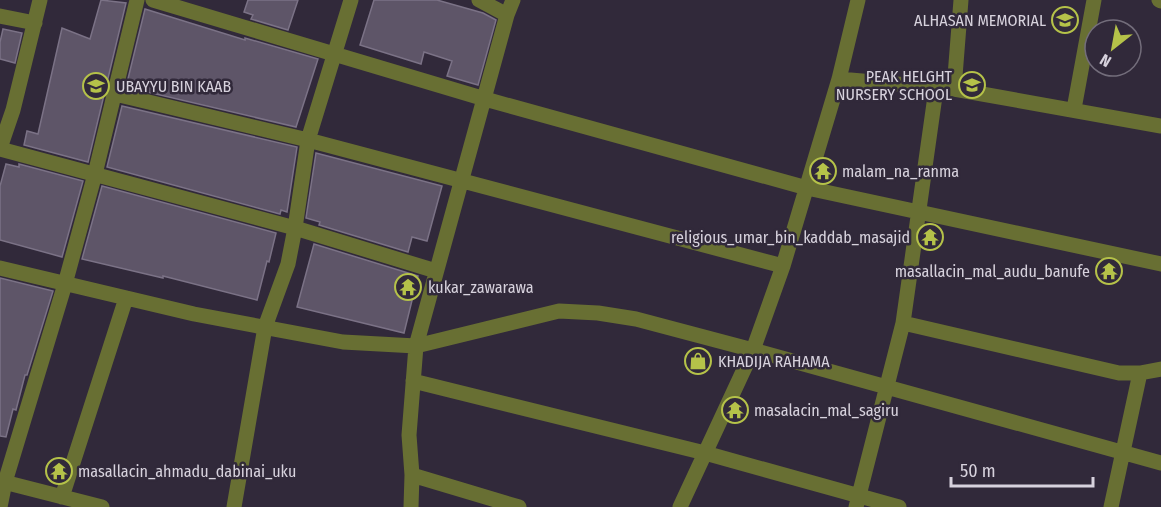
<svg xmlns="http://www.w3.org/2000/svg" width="1161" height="507" viewBox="0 0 1161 507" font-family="'Fira Sans Condensed',sans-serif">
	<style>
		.building { fill: #5e5568; stroke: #7b7286; stroke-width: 1.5 }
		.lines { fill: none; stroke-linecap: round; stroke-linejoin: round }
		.minor { stroke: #686f33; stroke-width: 15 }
		.labels { text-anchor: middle; stroke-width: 5; stroke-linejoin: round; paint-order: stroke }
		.poi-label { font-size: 16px; fill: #d7d2dd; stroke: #31293a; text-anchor: start }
	</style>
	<rect width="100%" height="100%" fill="#31293a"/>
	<!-- building -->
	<path class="building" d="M101,0l25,3 -38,159 -64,-17 3,-14 11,3 24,-106 28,11z
		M248,0h50l-10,30 -37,-11 2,-4 -9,-3z
		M374,0h63l46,13 13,7 -18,65 -31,-9 5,-15 -28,-9 -3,12 -61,-19z
		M145,9l100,31v-2l73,21 -22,68 -170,-40z
		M3,29l19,4 -7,30 -15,-4v-17z
		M122,106l175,41 -10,65 -6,-2 -1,4 -173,-47z
		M316,153l126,33 -15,55 -15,-4 -4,15 -89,-27 1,-3 -14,-4z
		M6,164l13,3v-3l64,17 -21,76 -62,-17v-54z
		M102,186l174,47 -7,29 -2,-1 -10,39 -94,-24v2l-81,-19z
		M314,244l104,32 -14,57 -107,-26z
		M0,278l53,13 -26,84h-2l-9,35 -3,-1 -7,28 -6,-1z"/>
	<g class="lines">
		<!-- minor -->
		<path class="minor" d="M153,0l332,99 322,89 354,76
			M479,0l28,15
			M1159,0l2,1
			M0,16l35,7
			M839,79l115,10 207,37
			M954,89l7,-89
			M115,94l193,46 475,126
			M1074,109l20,-109
			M0,148l13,-38 27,-110
			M0,149l295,79 141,43
			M0,268l194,46 149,28 73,4 143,-35 39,2 38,6 117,31 408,113
			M903,323l216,50h21l21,-4
			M413,381l292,72 194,54
			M412,475l107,32
			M0,481l102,26
			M62,497l64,-199
			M0,507l5,-25 60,-198 30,-110 42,-174
			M234,507l31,-180 23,-63 7,-36 13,-88 43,-140
			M411,507l1,-32 -3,-40 7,-89 91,-331 6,-15
			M680,507l73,-157 30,-84 56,-187 19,-79
			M856,507l47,-184 33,-234
			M1111,507l29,-134"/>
	</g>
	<!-- icons -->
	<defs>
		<symbol id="school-ring" viewBox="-11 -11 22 22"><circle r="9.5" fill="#31293a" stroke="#b5c249" stroke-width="1.5"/><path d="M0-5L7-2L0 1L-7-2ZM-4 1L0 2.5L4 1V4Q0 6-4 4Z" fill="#b5c249"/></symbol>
		<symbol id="temple-ring" viewBox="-11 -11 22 22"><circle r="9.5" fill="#31293a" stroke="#b5c249" stroke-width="1.5"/><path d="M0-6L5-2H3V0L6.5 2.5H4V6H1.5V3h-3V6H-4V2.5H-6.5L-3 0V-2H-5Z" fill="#b5c249"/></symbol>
		<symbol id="shop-ring" viewBox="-11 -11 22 22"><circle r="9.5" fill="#31293a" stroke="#b5c249" stroke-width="1.5"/><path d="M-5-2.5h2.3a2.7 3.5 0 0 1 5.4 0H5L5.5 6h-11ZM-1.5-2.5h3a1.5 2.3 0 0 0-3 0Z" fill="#b5c249"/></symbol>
	</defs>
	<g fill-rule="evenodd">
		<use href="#school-ring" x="1050" y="5" width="30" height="30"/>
		<use href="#school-ring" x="957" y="70" width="30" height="30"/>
		<use href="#school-ring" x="81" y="71" width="30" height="30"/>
		<use href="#temple-ring" x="808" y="156" width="30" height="30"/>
		<use href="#temple-ring" x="915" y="222" width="30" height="30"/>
		<use href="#temple-ring" x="1094" y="256" width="30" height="30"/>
		<use href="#temple-ring" x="393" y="272" width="30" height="30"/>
		<use href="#shop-ring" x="683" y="346" width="30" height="30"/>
		<use href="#temple-ring" x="720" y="395" width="30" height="30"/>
		<use href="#temple-ring" x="44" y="456" width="30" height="30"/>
	</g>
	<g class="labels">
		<!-- poi labels -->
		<g class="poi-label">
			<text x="1046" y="26" text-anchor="end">ALHASAN MEMORIAL</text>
			<text x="952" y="82" text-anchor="end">PEAK HELGHT<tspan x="952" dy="18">NURSERY SCHOOL</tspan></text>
			<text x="116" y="92">UBAYYU BIN KAAB</text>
			<text x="842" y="177">malam_na_ranma</text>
			<text x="910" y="243" text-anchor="end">religious_umar_bin_kaddab_masajid</text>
			<text x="1090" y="277" text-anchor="end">masallacin_mal_audu_banufe</text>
			<text x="428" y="293">kukar_zawarawa</text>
			<text x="718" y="367">KHADIJA RAHAMA</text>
			<text x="754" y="416">masalacin_mal_sagiru</text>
			<text x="78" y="477">masallacin_ahmadu_dabinai_uku</text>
		</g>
	</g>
	<!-- north arrow -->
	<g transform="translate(1113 48) rotate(211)"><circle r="28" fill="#31293a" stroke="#736d7b" stroke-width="1.5"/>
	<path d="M0-4.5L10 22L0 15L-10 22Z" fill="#b5c249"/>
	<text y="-9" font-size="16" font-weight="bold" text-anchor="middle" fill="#d7d2dd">N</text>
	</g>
	<!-- scale -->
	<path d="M951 477v9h142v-9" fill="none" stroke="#d7d2dd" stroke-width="3"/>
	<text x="960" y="477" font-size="18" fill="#d7d2dd" stroke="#31293a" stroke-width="4.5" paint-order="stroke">50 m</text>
</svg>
